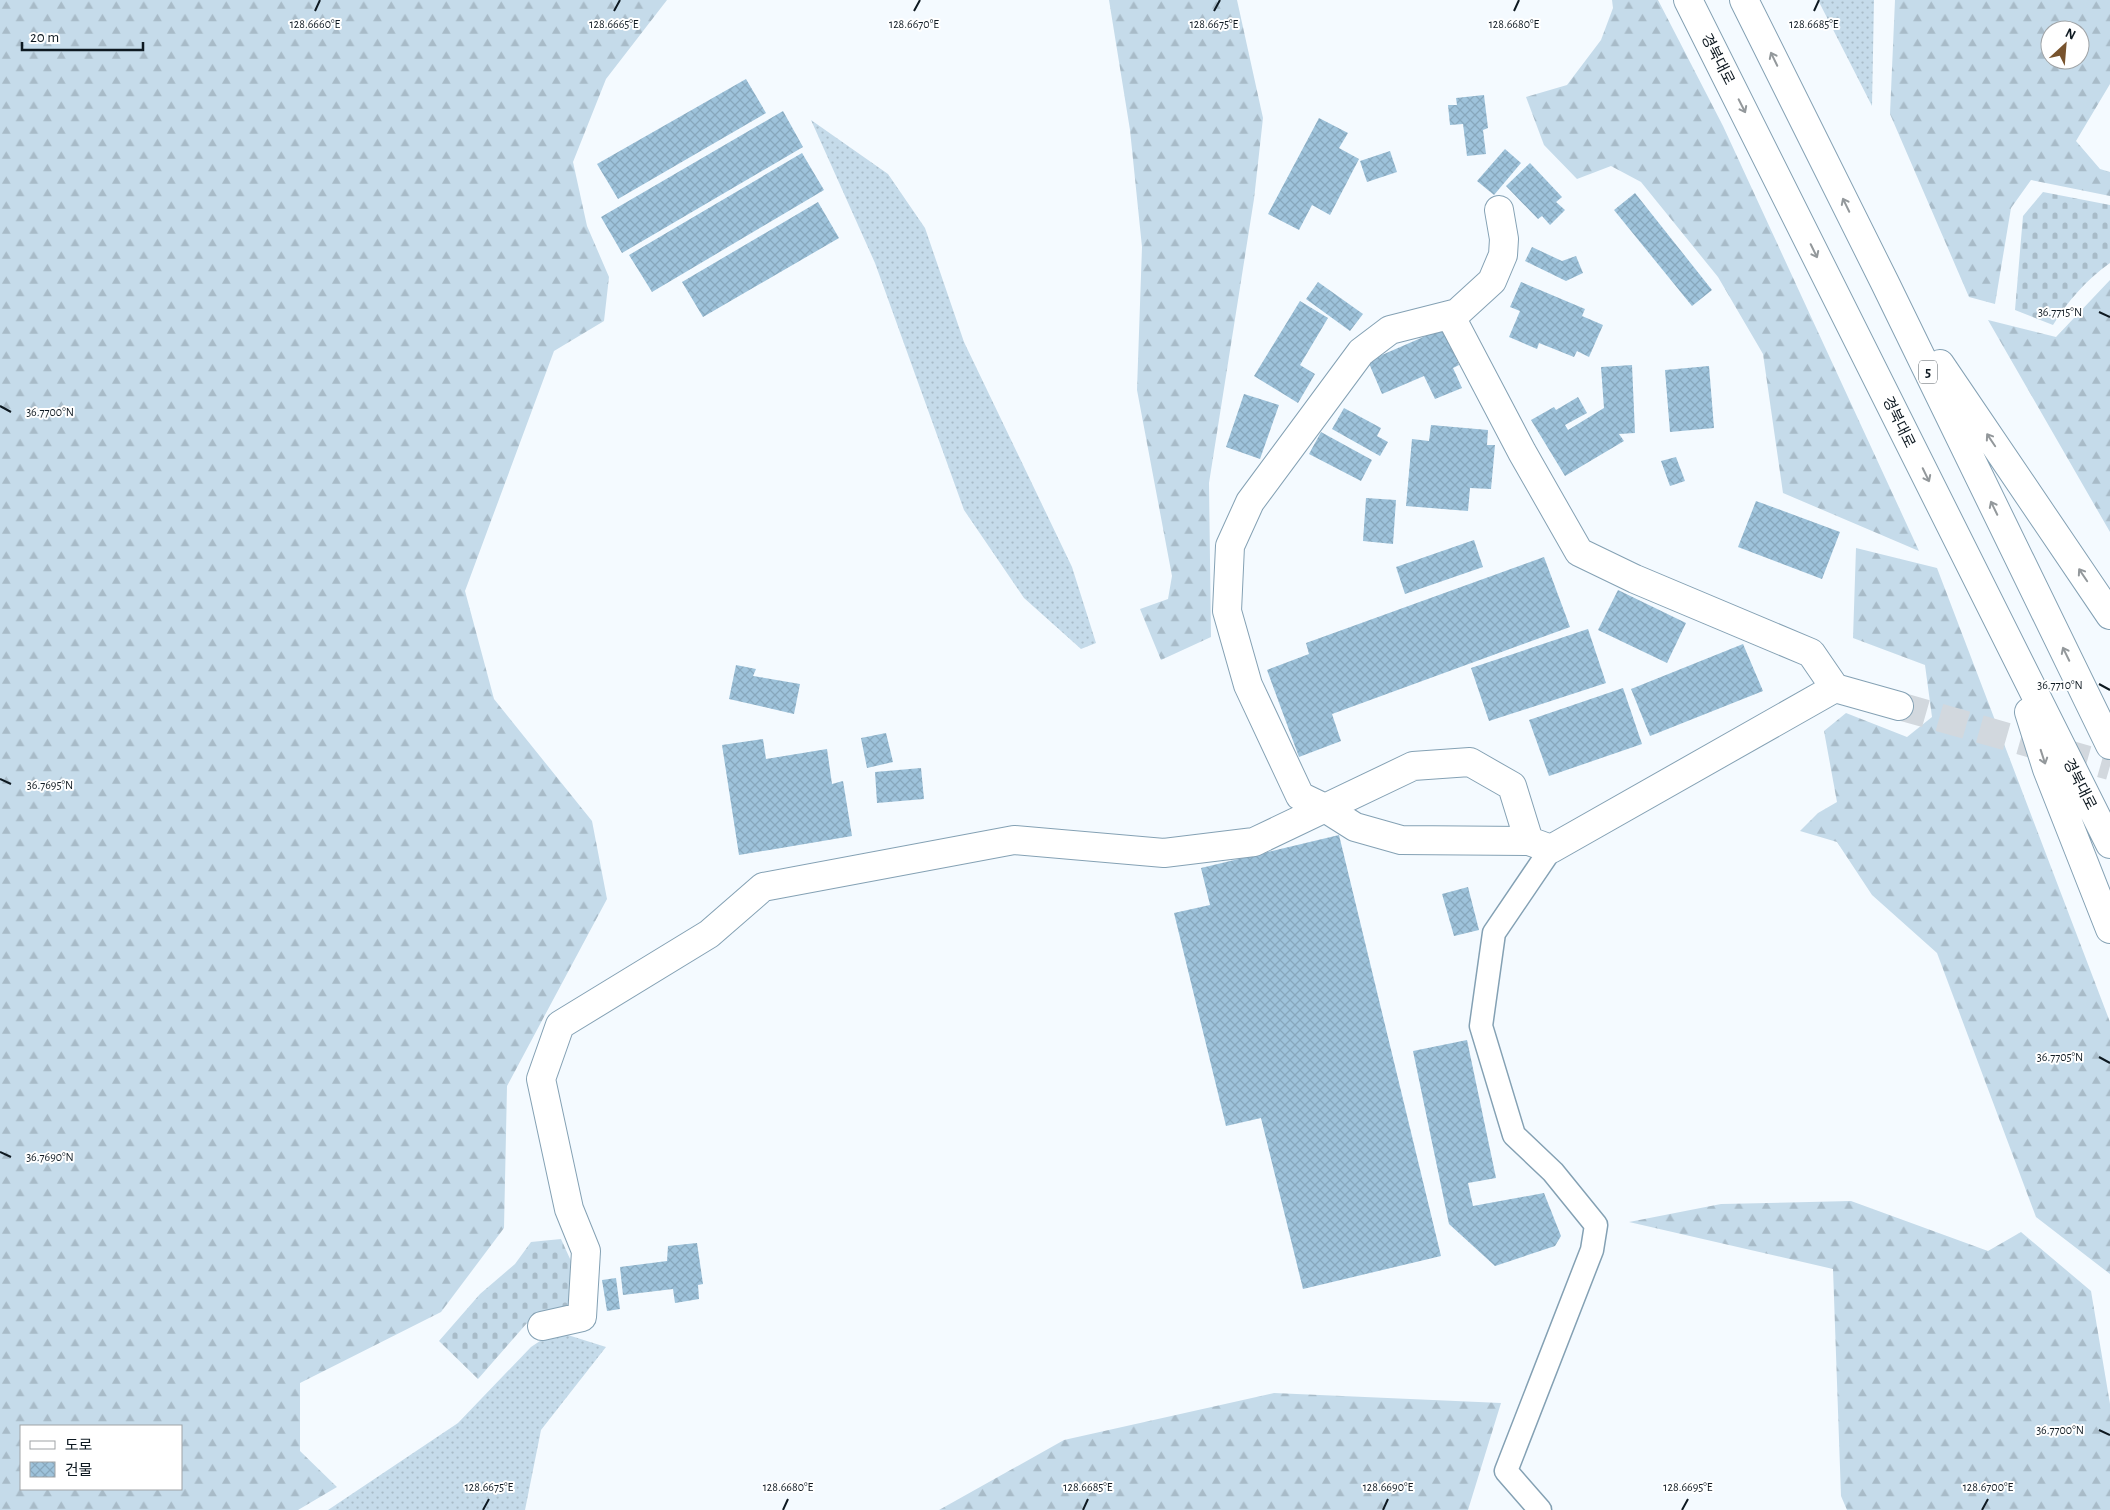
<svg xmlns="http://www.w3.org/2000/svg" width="2110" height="1510" viewBox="0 0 2110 1510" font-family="'Alegreya Sans','Noto Sans KR',sans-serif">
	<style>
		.grass { fill: url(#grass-dots) }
		.forest { fill: url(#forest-firs); fill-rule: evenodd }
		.cemetery { fill: url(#cemetery-stones) }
		.building { fill: url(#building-cross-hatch) }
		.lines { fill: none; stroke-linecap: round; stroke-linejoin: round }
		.street-tunnel { stroke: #d2d8de; stroke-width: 28; stroke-dasharray: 28 14; stroke-linecap: butt }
		.lane-casing { stroke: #84a1b4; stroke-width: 25 }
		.street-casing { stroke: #84a1b4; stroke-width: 30 }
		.highway-casing { stroke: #84a1b4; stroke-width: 30 }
		.lane { stroke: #fff; stroke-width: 22 }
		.street { stroke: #fff; stroke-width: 28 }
		.highway { stroke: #fff; stroke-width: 28 }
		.oneway { stroke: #93989b }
		.ticks { fill: none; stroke: #0e1921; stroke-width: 2 }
		.labels { text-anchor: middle; stroke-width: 4; stroke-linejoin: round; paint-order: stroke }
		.shield { fill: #fff; stroke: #565e64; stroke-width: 1 }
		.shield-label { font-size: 14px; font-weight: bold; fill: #0e1921 }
		.street-label { font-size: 15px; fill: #0e1921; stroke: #fff }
		.ticks-label { font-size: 12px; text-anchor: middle; fill: #0e1921; stroke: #fff; stroke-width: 4; stroke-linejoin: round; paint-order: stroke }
	</style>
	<defs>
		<pattern id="grass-dots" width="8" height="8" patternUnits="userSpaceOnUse" patternTransform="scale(1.25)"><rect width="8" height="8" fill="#c5dbea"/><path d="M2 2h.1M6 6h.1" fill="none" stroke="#a8bbc8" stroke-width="1.8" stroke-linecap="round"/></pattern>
		<pattern id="forest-firs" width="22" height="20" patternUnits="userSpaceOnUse" patternTransform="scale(1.25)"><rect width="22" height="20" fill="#c5dbea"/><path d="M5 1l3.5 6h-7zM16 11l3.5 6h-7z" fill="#a8bbc8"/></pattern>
		<pattern id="cemetery-stones" width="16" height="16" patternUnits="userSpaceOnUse" patternTransform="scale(1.25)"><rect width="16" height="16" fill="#c5dbea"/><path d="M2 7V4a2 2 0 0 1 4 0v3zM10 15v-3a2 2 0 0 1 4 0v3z" fill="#a8bbc8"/></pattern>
		<pattern id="building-cross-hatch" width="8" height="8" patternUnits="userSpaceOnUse" patternTransform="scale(1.25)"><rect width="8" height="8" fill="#9ec3db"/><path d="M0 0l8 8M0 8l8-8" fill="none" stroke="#87a7bc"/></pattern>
	</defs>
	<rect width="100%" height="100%" fill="#f4faff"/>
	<!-- grass -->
	<path class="grass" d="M1818,0h56l-2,106z
		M811,120l77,54 37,54 39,114 108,225 24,76 -15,6 -57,-51 -60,-88 -89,-247z
		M555,1331l51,16 -65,83 -16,80h-197l130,-87 73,-76z"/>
	<!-- forest -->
	<path class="forest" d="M0,0h667l-61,79 -33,83 14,64 22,51 -5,44 -50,30 -89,240 29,108 98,122 15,78 -100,187 -3,142 -63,84 -141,71v68l37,36 -39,23h-298zM21,1426h160v63h-160z
		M1109,0h128l26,118 -9,81 -45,284 2,154 -50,23 -21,-51 28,-10 4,-23 -35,-186 5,-143 -12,-117z
		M1612,0h46l65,126 196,425 -136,-58 -20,-139 -45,-77 -77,-95 -30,-16 -34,13 -33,-34 -18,-48 41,-12 34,-45 12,-32z
		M1895,0h215v84l-34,57 24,28 10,3v24l-79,-16 -20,28 -16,96 -26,-7 -79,-183zM2050,30h30v30h-30z
		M2110,280v252l-122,-212 68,17z
		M1856,548l81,20 173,454v252l-74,-57 -99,-264 -65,-58 -35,-53 -37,-11 18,-18 19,-11 -13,-71 22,-18 61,24 25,-20 -7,-52 -72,-27z
		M1851,1201l137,50 33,-19 70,59 19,113v106h-263l-6,-14 -8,-227 -204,-47 92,-18z
		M1274,1393l227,10 -33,107h-529l125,-70z"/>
	<!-- cemetery -->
	<path class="cemetery" d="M2043,192l67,13v58c-24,17 -42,38 -57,62l-38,-15 8,-94z
		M561,1239l15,33 -9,36 -40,15 -49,56 -39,-38 41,-47 35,-30 16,-22z"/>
	<!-- building -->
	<path class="building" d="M746,79l20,34 -148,86 -21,-35z
		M1484,95l4,33 -5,2 3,24 -19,2 -4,-32 -13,1 -2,-20h9l-1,-7z
		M783,111l20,36 -181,106 -21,-36z
		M1319,118l29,15 -9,15 20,11 -29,56 -18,-10 -13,25 -31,-16z
		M1505,149l16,14 -27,32 -17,-14z
		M1390,151l7,21 -30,10 -7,-21z
		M802,153l22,37 -172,102 -23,-37z
		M1530,163l32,34 -6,5 9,8 -15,15 -8,-9 -4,3 -32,-33z
		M1635,193l77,97 -20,16 -78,-96z
		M818,202l21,36 -136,79 -21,-35z
		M1532,247l30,14 14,-5 7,17 -17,8 -41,-20z
		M1318,282l45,32 -13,17 -44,-32z
		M1521,282l64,27 -3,7 21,9 -14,32 -12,-6 -3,6 -35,-14 -2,6 -28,-12 11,-26 -10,-4z
		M1300,301l28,17 -28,47 15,9 -17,29 -44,-27z
		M1444,328l15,37 -6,3 9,20 -27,11 -11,-23 -42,18 -14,-33z
		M1632,365l3,68 -16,1 5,7 -59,35 -34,-56 23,-13 2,3 22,-13 9,16 -22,12 3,5 36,-22 -3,-41z
		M1709,366l5,62 -44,4 -5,-62z
		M1244,394l35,11 -19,54 -34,-12z
		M1344,408l37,20 -4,8 11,6 -8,14 -48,-27z
		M1431,425l57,5 -1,15h8l-4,44 -21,-1 -2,23 -62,-5 6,-67 17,2z
		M1321,432l51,28 -11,21 -52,-27z
		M1676,457l9,24 -15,5 -9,-25z
		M1366,498l30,2 -3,44 -30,-3z
		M1756,501l84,31 -18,47 -84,-32z
		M1474,540l9,27 -78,27 -9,-27z
		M1544,557l26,70 -238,87 9,27 -42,16 -32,-87 42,-16 -3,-11z
		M1618,590l68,33 -19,40 -69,-33z
		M1588,629l18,54 -117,38 -18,-53z
		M1743,644l20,47 -113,45 -19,-47z
		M736,665l20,4 -3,7 47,8 -6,30 -65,-15z
		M1623,688l19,56 -93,32 -20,-56z
		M886,733l7,29 -26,6 -6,-30z
		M763,739l3,20 61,-10 5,35 11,-3 9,55 -113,19 -17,-110z
		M921,768l3,31 -47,4 -2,-31z
		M1339,835l102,421 -138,33 -42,-171 -35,8 -52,-213 36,-8 -9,-37z
		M1468,887l11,43 -25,6 -12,-42z
		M1467,1040l29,138 -28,5 5,23 71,-13 17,43 -6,10 -60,20 -46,-42 -36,-173z
		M697,1243l6,41 -5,1 1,14 -24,4 -2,-14 -50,6 -3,-28 47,-6 1,-15z
		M616,1278l4,31 -13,2 -5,-31z"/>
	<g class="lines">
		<!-- street-tunnel -->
		<path class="street-tunnel" d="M1899,706l211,60"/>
		<defs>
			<path id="lane" d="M1540,1510l-34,-39 86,-221 4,-25 -43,-53 -39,-37 -33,-109 13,-93 57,-84"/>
			<path id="street" d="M1499,210l5,29 -1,16 -11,26 -35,32 -67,17 -29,22 -111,150 -20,44 -3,65 21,74 52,111 25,12 30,19 46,13 128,1
				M1450,315l72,137 57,100 56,27 176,74 24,35
				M542,1326l40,-9 4,-66 -17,-42 -28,-130 19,-54 149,-91 54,-47 251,-47 150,13 90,-11 159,-76 57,-4 42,24 17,55 22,8 284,-161 64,18"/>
			<path id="highway" d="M1688,0l422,844
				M1744,0l141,283 225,462
				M1940,364l170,251
				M2029,712l18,57 63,160"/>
		</defs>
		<!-- lane casing -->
		<use href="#lane" class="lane-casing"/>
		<!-- street casing -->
		<use href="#street" class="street-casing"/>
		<!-- highway casing -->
		<use href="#highway" class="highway-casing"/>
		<!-- lane -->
		<use href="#lane" class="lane"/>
		<!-- street -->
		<use href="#street" class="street"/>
		<!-- highway -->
		<use href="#highway" class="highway"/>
	</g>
	<!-- one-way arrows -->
	<defs><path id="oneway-shaft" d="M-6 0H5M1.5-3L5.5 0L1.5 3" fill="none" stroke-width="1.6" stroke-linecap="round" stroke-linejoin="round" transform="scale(1.25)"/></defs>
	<g class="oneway">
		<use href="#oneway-shaft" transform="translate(1774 59) rotate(-116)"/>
		<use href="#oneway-shaft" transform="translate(1742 106) rotate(63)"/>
		<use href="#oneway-shaft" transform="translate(1846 205) rotate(-116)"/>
		<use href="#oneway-shaft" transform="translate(1814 251) rotate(64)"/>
		<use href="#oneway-shaft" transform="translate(1991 440) rotate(-124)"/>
		<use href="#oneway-shaft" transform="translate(1926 475) rotate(64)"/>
		<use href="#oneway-shaft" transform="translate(1994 508) rotate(-116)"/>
		<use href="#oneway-shaft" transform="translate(2083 575) rotate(-124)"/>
		<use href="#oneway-shaft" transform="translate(2066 654) rotate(-116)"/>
		<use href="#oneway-shaft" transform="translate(2043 757) rotate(72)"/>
	</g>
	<!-- ticks -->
	<path class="ticks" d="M315,11l5,-11M614,11l6,-11M914,11l6,-11M1214,11l6,-11M1514,11l5,-11M1814,11l5,-11M2099,312l11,5M0,406l11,6M2099,684l11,6M0,779l11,5M2099,1057l11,6M0,1152l11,5M2099,1430l11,5M483,1510l6,-11M783,1510l5,-11M1083,1510l5,-11M1383,1510l5,-11M1682,1510l6,-11M1982,1510l6,-11"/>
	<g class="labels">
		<!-- shield labels -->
		<rect class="shield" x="1919" y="360.5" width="18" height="23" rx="4"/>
		<g class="shield-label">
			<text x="1928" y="377">5</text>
		</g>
		<!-- street labels -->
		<g class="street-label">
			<text transform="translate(1718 59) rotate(63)" y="5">경북대로</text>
			<text transform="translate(1899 422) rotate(64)" y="5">경북대로</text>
			<text transform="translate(2080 784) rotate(63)" y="5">경북대로</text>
		</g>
	</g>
	<g class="ticks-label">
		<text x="315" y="28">128.6660°E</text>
		<text x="914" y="28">128.6670°E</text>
		<text x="1214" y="28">128.6675°E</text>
		<text x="1514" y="28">128.6680°E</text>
		<text x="1814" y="28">128.6685°E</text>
		<text x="614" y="28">128.6665°E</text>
		<text x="2060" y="316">36.7715°N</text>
		<text x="50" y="416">36.7700°N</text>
		<text x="2060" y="689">36.7710°N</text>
		<text x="50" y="789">36.7695°N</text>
		<text x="2060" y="1061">36.7705°N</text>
		<text x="50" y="1161">36.7690°N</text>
		<text x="2060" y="1434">36.7700°N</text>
		<text x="489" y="1491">128.6675°E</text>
		<text x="788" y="1491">128.6680°E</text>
		<text x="1088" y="1491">128.6685°E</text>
		<text x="1388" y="1491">128.6690°E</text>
		<text x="1688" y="1491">128.6695°E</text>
		<text x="1988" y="1491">128.6700°E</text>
	</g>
	<!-- legend -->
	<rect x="20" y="1425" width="162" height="65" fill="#ffffff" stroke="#9fa3a6"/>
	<rect x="30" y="1441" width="25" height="8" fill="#ffffff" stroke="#9fa3a6"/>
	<text x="65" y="1450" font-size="15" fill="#0e1921">도로</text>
	<rect x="30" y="1462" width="25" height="15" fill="url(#building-cross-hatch)" stroke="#9fa3a6"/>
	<text x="65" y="1475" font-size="15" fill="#0e1921">건물</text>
	<!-- north arrow -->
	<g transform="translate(2065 45) rotate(26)"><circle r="24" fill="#ffffff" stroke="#9fa3a6"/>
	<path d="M0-4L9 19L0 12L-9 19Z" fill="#78532d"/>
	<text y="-8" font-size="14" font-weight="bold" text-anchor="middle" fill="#0e1921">N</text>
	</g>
	<!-- scale -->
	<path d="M22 42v8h121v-8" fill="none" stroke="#0e1921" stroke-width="2.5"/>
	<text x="30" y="42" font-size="15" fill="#0e1921" stroke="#ffffff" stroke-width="4" paint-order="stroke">20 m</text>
</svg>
